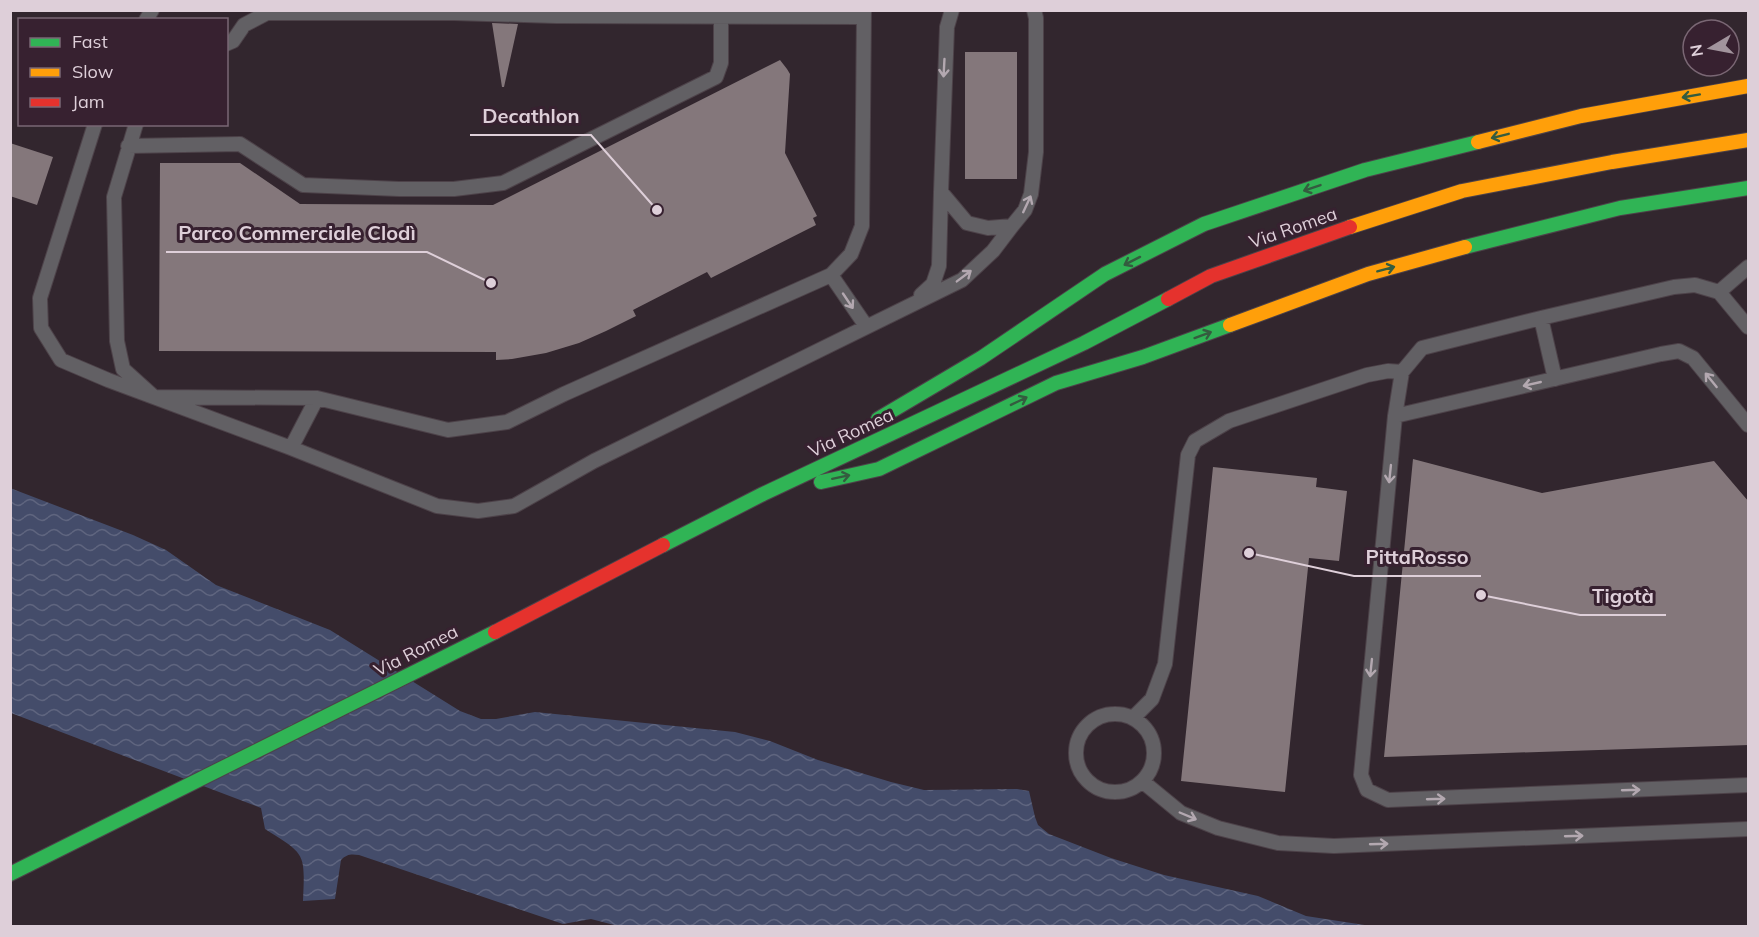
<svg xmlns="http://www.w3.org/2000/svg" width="1759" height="937" viewBox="0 0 1759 937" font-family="Mulish,sans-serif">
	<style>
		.water { fill: url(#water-waves) }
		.building { fill: #84777b }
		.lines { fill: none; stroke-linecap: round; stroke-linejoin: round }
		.lane-casing { stroke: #4d4249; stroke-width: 16 }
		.fast-casing { stroke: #4d4249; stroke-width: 16 }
		.slow-casing { stroke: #4d4249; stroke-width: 16 }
		.jam-casing { stroke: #4d4249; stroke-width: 16 }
		.lane { stroke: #626064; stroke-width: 14 }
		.fast { stroke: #30b455; stroke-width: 14 }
		.slow { stroke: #ff9f0a; stroke-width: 14 }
		.jam { stroke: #e5322d; stroke-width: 14 }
		.oneway { stroke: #b3a8b0 }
		.oneway2 { stroke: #345c3f }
		.labels { text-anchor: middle; stroke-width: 6; stroke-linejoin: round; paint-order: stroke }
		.street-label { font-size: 18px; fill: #decfd9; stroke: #372130 }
		.leader { fill: none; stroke: #decfd9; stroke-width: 2 }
		.callout-dot { fill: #decfd9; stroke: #372130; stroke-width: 2 }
		.callout-label { font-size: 20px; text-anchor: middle; font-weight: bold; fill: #decfd9; stroke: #372130; stroke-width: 6; stroke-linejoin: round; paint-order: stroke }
	</style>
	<defs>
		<pattern id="water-waves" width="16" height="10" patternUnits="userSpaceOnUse" patternTransform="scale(1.5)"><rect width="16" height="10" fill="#444c6a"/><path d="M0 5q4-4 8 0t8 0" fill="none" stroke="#5f657f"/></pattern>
	</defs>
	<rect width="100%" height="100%" fill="#32262e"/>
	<!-- water -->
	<path class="water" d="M10,488l123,47 33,15 50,35 114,45 130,81 21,8h15l39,-7 200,20 35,9 48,19 73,22 33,8 93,-1 12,2 6,26 3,8 11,9 62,24 53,17 94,21 48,20 65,10h-753l-27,-7 -28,5 -204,-69c-8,-1 -12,-1 -18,5l-6,39 -32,2c2,-49 3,-46 -38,-72l-4,-21 -250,-95z"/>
	<!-- building -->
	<path class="building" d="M492,23l26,1 -14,63h-2z
		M965,52h52v127h-52z
		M780,60l7,9 3,5 -5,79 32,63 -4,2 3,7 -105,53 -4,-6 -74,38 3,6 -30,15 -27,12 -33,10 -34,6 -16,1v-8l-337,-1 1,-188h80l60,41 193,1z
		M10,143l43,14 -16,48 -27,-9z
		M1413,459l129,34 172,-32 35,41v243l-365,12z
		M1213,467l104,11 -1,9 31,4 -8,70 -30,-3 -24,234 -104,-11z"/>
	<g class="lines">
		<defs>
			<path id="lane" d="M952,10l-5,17 -6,165 26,31 21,5 24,-2 13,-16 6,-16 5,-42v-134l-2,-8
				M146,20l6,-10
				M226,44l7,-3 11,-16 23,-12h187l102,3 307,1
				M95,124l-55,174 1,30 20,32 47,20 183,68 146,58 41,5 36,-5 80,-45 368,-181 31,-29 19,-25
				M136,124l-22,73 3,144 6,28 31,28 163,1 131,32 59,-8 57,-28 267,-119 20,-21 11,-28 2,-216
				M128,146l112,-2 63,41 96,4h55l49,-6 213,-106 5,-14v-47
				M831,275l35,51
				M1719,292l29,-25
				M921,295l12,-11 6,-18 2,-74
				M1541,318l14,61
				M1748,327l-29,-35 -24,-7 -21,2 -133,31 -119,30 -20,24 -7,44 -34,359 6,15 21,10 360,-15
				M1395,416l266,-62 18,-3 14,7 55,67
				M291,448l26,-50
				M1076 753a39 39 0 1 1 78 0a39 39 0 1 1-78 0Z
				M1133,718l19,-19 13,-35 23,-209 7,-14 34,-20 138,-46 21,-4 14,1
				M1142,781l39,32 37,15 60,15 56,3 414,-17"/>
			<path id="fast" d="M1465,247l155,-39 128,-20
				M878,419l103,-61 124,-84 99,-50 161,-54 113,-28
				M821,482l58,-13 177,-86 87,-26 87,-32
				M663,545l100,-51 321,-151 84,-44
				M10,874l485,-242"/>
			<path id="slow" d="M1478,142l103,-26 167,-30
				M1350,227l112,-36 150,-29 136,-22
				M1230,325l138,-51 97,-27"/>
			<path id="jam" d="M1168,299l43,-23 139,-49
				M495,632l168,-87"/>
		</defs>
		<!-- lane casing -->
		<use href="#lane" class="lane-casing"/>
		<!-- fast casing -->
		<use href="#fast" class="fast-casing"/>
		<!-- slow casing -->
		<use href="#slow" class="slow-casing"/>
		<!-- jam casing -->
		<use href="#jam" class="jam-casing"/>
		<!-- lane -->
		<use href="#lane" class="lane"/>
		<!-- fast -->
		<use href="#fast" class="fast"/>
		<!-- slow -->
		<use href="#slow" class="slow"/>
		<!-- jam -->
		<use href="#jam" class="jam"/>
	</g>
	<!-- one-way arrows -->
	<defs><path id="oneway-shaft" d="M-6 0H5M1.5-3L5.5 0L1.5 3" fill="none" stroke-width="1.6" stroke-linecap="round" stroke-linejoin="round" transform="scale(1.5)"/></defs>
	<g class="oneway">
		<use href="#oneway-shaft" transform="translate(944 68) rotate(93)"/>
		<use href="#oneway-shaft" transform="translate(1027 204) rotate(-65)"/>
		<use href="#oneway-shaft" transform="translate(964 276) rotate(-37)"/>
		<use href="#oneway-shaft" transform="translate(848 301) rotate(56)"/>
		<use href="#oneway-shaft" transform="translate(1711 380) rotate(-129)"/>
		<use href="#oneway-shaft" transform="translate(1532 384) rotate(167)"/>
		<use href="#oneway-shaft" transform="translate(1390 474) rotate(96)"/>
		<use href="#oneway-shaft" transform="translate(1371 668) rotate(96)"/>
		<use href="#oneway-shaft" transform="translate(1631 790) rotate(-2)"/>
		<use href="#oneway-shaft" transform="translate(1436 799) rotate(-2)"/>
		<use href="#oneway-shaft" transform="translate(1188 816) rotate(23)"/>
		<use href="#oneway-shaft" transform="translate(1574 836) rotate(-2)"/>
		<use href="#oneway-shaft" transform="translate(1379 844) rotate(-2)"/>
	</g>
	<g class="oneway2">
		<use href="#oneway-shaft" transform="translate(1691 96) rotate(170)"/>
		<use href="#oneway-shaft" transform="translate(1500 136) rotate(166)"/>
		<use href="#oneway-shaft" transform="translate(1312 188) rotate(161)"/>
		<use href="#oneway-shaft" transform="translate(1132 261) rotate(153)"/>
		<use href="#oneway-shaft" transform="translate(1386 269) rotate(-15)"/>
		<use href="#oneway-shaft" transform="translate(1203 335) rotate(-20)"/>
		<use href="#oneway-shaft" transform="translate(1019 401) rotate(-26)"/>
		<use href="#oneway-shaft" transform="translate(841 477) rotate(-12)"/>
	</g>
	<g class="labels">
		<!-- street labels -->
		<g class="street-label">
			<text transform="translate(1293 228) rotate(-19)" y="6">Via Romea</text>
			<text transform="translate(851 433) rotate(-25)" y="6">Via Romea</text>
			<text transform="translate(416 651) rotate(-27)" y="6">Via Romea</text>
		</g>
	</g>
	<!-- callouts -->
	<path class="leader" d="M657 210L591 135H470M491 283L427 252H166M1249 553L1354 576H1481M1481 595L1580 615H1666"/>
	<g class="callout-dot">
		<circle cx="657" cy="210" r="6"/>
		<circle cx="491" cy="283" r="6"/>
		<circle cx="1249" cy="553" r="6"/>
		<circle cx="1481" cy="595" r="6"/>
	</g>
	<g class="callout-label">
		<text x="531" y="123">Decathlon</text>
		<text x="297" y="240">Parco Commerciale Clodì</text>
		<text x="1417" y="564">PittaRosso</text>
		<text x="1623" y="603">Tigotà</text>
	</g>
	<!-- border -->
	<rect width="1759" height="937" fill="none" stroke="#decfd9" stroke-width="24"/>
	<!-- legend -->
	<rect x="18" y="18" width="210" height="108" fill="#372130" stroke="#7a6774" stroke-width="1.5"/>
	<rect x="30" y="38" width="30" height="9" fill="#30b455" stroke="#7a6774" stroke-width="1.5"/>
	<text x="72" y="48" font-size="18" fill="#decfd9">Fast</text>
	<rect x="30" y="68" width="30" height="9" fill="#ff9f0a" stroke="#7a6774" stroke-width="1.5"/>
	<text x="72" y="78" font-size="18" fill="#decfd9">Slow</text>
	<rect x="30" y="98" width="30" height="9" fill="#e5322d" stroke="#7a6774" stroke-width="1.5"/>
	<text x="72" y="108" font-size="18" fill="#decfd9">Jam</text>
	<!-- north arrow -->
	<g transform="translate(1711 48) rotate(260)"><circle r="28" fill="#372130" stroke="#7a6774" stroke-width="1.5"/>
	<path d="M0-4.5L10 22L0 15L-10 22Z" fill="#a2949d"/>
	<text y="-9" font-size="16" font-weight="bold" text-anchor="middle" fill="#decfd9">N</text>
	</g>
</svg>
